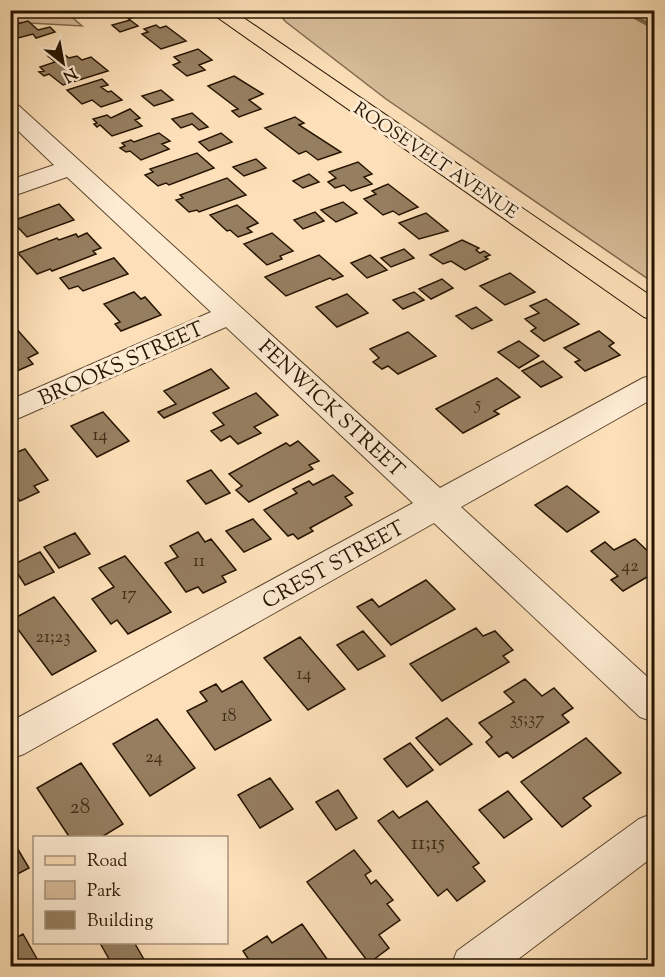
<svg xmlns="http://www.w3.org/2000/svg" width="665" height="977" viewBox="0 0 665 977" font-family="'Sorts Mill Goudy',serif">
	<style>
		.green { fill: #d8bd9a; stroke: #7f684d; stroke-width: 1.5 }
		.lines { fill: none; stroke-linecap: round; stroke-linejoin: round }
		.stream { fill: #7b6549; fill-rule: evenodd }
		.building { fill: #967e60; stroke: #261400; stroke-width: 1.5 }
		.minor-casing { stroke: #5c472e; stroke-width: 2 }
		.primary-casing { stroke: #261400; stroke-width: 2 }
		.minor { fill: #feebd2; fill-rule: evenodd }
		.primary { fill: #fde0b9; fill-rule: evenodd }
		.labels { text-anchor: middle; stroke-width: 6; stroke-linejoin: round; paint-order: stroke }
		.far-street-label { font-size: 18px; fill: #261400; stroke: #feebd2 }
		.number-label { font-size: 18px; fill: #422e18 }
		.street-label { font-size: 21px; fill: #261400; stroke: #feebd2 }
		.near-number-label { font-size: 21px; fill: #422e18 }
	</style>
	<rect width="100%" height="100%" fill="#fde0b9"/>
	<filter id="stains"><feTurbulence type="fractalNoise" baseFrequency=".00333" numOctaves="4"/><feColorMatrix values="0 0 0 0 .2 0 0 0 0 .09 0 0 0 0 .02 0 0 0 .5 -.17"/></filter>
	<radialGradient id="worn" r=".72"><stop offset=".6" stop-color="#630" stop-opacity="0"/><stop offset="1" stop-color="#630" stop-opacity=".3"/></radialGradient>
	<!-- green -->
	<path class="green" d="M10,11h55l17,15 -71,-4z
		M276,11h378v272l-268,-184 -100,-77z"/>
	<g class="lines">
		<!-- stream -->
		<path class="stream" d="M618,10h9l27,15v5z"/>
	</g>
	<!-- building -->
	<path class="building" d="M117,10h27l3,3 -18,6z
		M130,20l8,6 -18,6 -8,-7z
		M28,21l10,9 12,-3 5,5 -19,6 -3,-4 -23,6v-14z
		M156,25l4,3 6,-2 20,15 -25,8 -19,-15 6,-2 -4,-3z
		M198,49l14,11 -13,5 6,5 -18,6 -14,-11 7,-3 -6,-5z
		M61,52l8,6 8,-2 5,4 9,-3 17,14 -45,14 -14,-11 -5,2 -5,-4 5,-1 -4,-4 15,-5 -7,-6z
		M234,76l29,18 -14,6 12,9 -22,8 -7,-6 6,-2 -30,-23z
		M102,79l6,6 -7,2 7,5 3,-1 11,9 -21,7 -9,-7 -10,4 -15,-14z
		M161,90l12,10 -19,6 -12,-10z
		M130,109l10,9 -5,2 7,6 -30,10 -12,-11 -3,2 -3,-3 3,-1 -4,-4 14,-4 4,3z
		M192,113l16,14 -9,3 -7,-6 -11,4 -9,-9z
		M295,117l9,6 -5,2 42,27 -23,8 -12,-9 -7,3 -34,-26z
		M159,133l11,8 -8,3 7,5 -28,11 -11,-9 -4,1 -6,-4 5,-2 -3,-3 9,-3 3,2z
		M221,133l11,9 -23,9 -10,-9z
		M197,153l17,15 -45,17 -3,-2 -8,3 -13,-11 8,-3 -3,-3z
		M256,159l10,9 -22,8 -11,-9z
		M358,162l14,12 -8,3 8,7 -21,7 -7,-6 -9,3 -7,-6 8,-4 -7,-6z
		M309,174l10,8 -16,6 -10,-7z
		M227,178l19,17 -47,17 -2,-2 -8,2 -13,-12 7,-2 -3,-3z
		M388,184l30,23 -19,8 -6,-4 -10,4 -19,-16 12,-5 -4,-3z
		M343,202l14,11 -21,9 -15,-12z
		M59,204l15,16 -47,17 -15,-16z
		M237,205l21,18 -11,5 5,4 -14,5 -8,-7 -3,1 -17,-16z
		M315,212l9,9 -21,8 -9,-9z
		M426,213l22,18 -29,8 -20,-16z
		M87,233l14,15 -8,3 3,3 -44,17 -2,-2 -13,5 -19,-21 39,-15 2,2 17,-6 2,3z
		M272,233l21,18 -13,5 2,3 -15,6 -23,-21z
		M462,240l17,8 -3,2 4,3 4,-2 6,4 -5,2 3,2 -23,11 -14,-9 -8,3 -13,-9z
		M404,249l10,9 -23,9 -10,-9z
		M319,255l24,21 -10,4 -3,-2 -44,18 -21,-19z
		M370,255l17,15 -20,8 -16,-15z
		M114,258l14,16 -45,17 -5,-5 -9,3 -9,-11z
		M510,273l25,19 -30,13 -25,-19z
		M442,279l11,9 -22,11 -12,-10z
		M134,292l7,7 4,-2 16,18 -40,16 -6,-7 5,-2 -16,-18z
		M414,292l10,8 -21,9 -10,-9z
		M347,294l21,19 -31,14 -21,-20z
		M546,299l33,25 -35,17 -13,-10 5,-3 -11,-9 14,-6 -9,-7z
		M476,307l16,13 -20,9 -16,-13z
		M10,325h3l25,28 -10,5 5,6 -23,10z
		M599,331l15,12 -5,3 11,9 -35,16 -10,-9 5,-2 -16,-12z
		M408,332l28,24 -38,18 -10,-8 -6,3 -9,-7 6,-4 -9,-9z
		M519,341l20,15 -20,12 -21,-16z
		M543,361l19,16 -21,10 -19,-16z
		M211,369l18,19 -65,30 -6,-6 18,-8 -12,-13z
		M497,378l23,19 -26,14 5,3 -36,19 -27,-24z
		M256,393l22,22 -24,12 7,6 -23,11 -8,-8 -9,5 -10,-10 13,-6 -11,-12z
		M103,412l26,29 -32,16 -26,-31z
		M298,441l21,20 -10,4 4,4 -64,33 -13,-12 6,-4 -13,-12 57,-31 4,3z
		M25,449l23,31 -14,6 5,6 -19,9 -10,-14v-32z
		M211,470l19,23 -24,11 -19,-23z
		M333,475l20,18 -8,4 7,8 -42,23 3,3 -15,8 -5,-5 -5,2 -24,-26 33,-17 -4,-4 16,-8 4,4z
		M567,486l32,26 -32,20 -32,-27z
		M253,519l18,20 -27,13 -18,-21z
		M198,532l7,10 6,-3 25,31 -14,6 4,6 -23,11 -5,-6 -12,5 -21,-29 13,-6 -8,-11z
		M75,533l15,21 -31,14 -15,-21z
		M635,539l19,18v16l-31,18 -12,-11 7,-4 -27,-25 14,-9 9,8z
		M40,552l14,20 -29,13 -13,-20z
		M125,556l46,56 -43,22 -11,-14 -6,4 -19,-25 22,-12 -15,-19z
		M426,580l29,29 -64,36 -34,-38 15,-8 7,8z
		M54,597l42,54 -44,24 -41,-55z
		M476,628l7,8 12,-5 18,19 -10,6 6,6 -67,39 -32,-37z
		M363,631l22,25 -27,14 -21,-25z
		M300,637l45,52 -37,21 -44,-52z
		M525,679l17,17 12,-8 19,20 -11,7 7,7 -56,36 -6,-6 -8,5 -13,-15 6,-5 -13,-14 35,-21 -10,-10z
		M242,681l29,39 -56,30 -28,-39 20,-10 -7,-9 16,-8 6,8z
		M447,718l25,26 -32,21 -24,-27z
		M157,719l38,49 -45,28 -37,-52z
		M586,738l35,35 -38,25 8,8 -29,21 -41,-45z
		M410,743l23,27 -26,17 -23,-28z
		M81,763l42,61 -23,14h-30l-33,-50z
		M270,778l23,31 -33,19 -22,-33z
		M338,790l19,28 -21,12 -20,-28z
		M508,791l24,28 -28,19 -25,-28z
		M427,801l52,62 -6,4 12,14 -28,20 -10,-12 -9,7 -60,-75 15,-10 6,7z
		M10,836l19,32 -19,10z
		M354,850l17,21 -6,4 6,9 5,-4 17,20 -6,4 13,16 -21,15 10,13 -20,15 -62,-81z
		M302,924l30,42h-70l-2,-3 -7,3 -10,-15 24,-15 5,7z
		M23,934l18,32h-31v-25z
		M134,942l12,21 -6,3h-27l-13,-23z"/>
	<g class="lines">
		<defs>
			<path id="minor" d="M10,103l8,2 422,383 203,-110 11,-3v23l-193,109 193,176v39l-14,-5 -206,-194 -410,231 -14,5v-37l403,-219 -187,-176 -216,95v-22l201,-88 -144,-135 -57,20v-17l44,-15 -44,-42z
				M654,813v43l-145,110h-58l6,-15 182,-132z"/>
			<path id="primary" d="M207,10h25l422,288v22l-10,-3z"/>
		</defs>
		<!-- minor casing -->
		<use href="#minor" class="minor-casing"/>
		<!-- primary casing -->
		<use href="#primary" class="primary-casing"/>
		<!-- minor -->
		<use href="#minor" class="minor"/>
		<!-- primary -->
		<use href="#primary" class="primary"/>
	</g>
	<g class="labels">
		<!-- far-street labels -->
		<g class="far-street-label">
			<text transform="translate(436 160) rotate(34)" y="6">ROOSEVELT AVENUE</text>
		</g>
		<!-- number labels -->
		<g class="number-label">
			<text x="478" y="409">5</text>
			<text x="100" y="440">14</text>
			<text x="199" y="566">11</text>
			<text x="630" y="571">42</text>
			<text x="129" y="599">17</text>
			<text x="53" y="642">21;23</text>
			<text x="304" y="679">14</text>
			<text x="229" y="721">18</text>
			<text x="527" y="724">35;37</text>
			<text x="154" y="762">24</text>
		</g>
		<!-- street labels -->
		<g class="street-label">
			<text transform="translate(121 363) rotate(-24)" y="7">BROOKS STREET</text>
			<text transform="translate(332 408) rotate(43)" y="7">FENWICK STREET</text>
			<text transform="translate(333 564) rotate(-29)" y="7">CREST STREET</text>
		</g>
		<!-- near-number labels -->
		<g class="near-number-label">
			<text x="80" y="813">28</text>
			<text x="428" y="849">11;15</text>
		</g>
	</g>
	<!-- margin -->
	<rect width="665" height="977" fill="none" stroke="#fde0b9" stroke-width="36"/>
	<rect x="12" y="12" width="641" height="953" fill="none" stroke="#261400" stroke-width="3"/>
	<rect x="18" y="18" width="629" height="941" fill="none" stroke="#261400" stroke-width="1.5"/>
	<!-- legend -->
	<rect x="33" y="836" width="195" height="108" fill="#feebd2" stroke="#a8957e" stroke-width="1.5"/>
	<rect x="45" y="856" width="30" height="9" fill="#fde0b9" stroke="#a8957e" stroke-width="1.5"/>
	<text x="87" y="866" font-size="18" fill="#261400">Road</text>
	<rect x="45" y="881" width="30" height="18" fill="#d8bd9a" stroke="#a8957e" stroke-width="1.5"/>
	<text x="87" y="896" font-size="18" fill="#261400">Park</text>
	<rect x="45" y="911" width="30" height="18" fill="#967e60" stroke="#a8957e" stroke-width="1.5"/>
	<text x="87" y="926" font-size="18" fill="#261400">Building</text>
	<!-- north arrow -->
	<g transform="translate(63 63) rotate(149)" stroke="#feebd2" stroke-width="4.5" paint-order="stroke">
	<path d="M0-4.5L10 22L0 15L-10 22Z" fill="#261400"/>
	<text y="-9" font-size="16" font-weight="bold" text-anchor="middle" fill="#261400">N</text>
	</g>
	<rect width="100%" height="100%" filter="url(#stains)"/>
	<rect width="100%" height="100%" fill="url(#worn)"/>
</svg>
